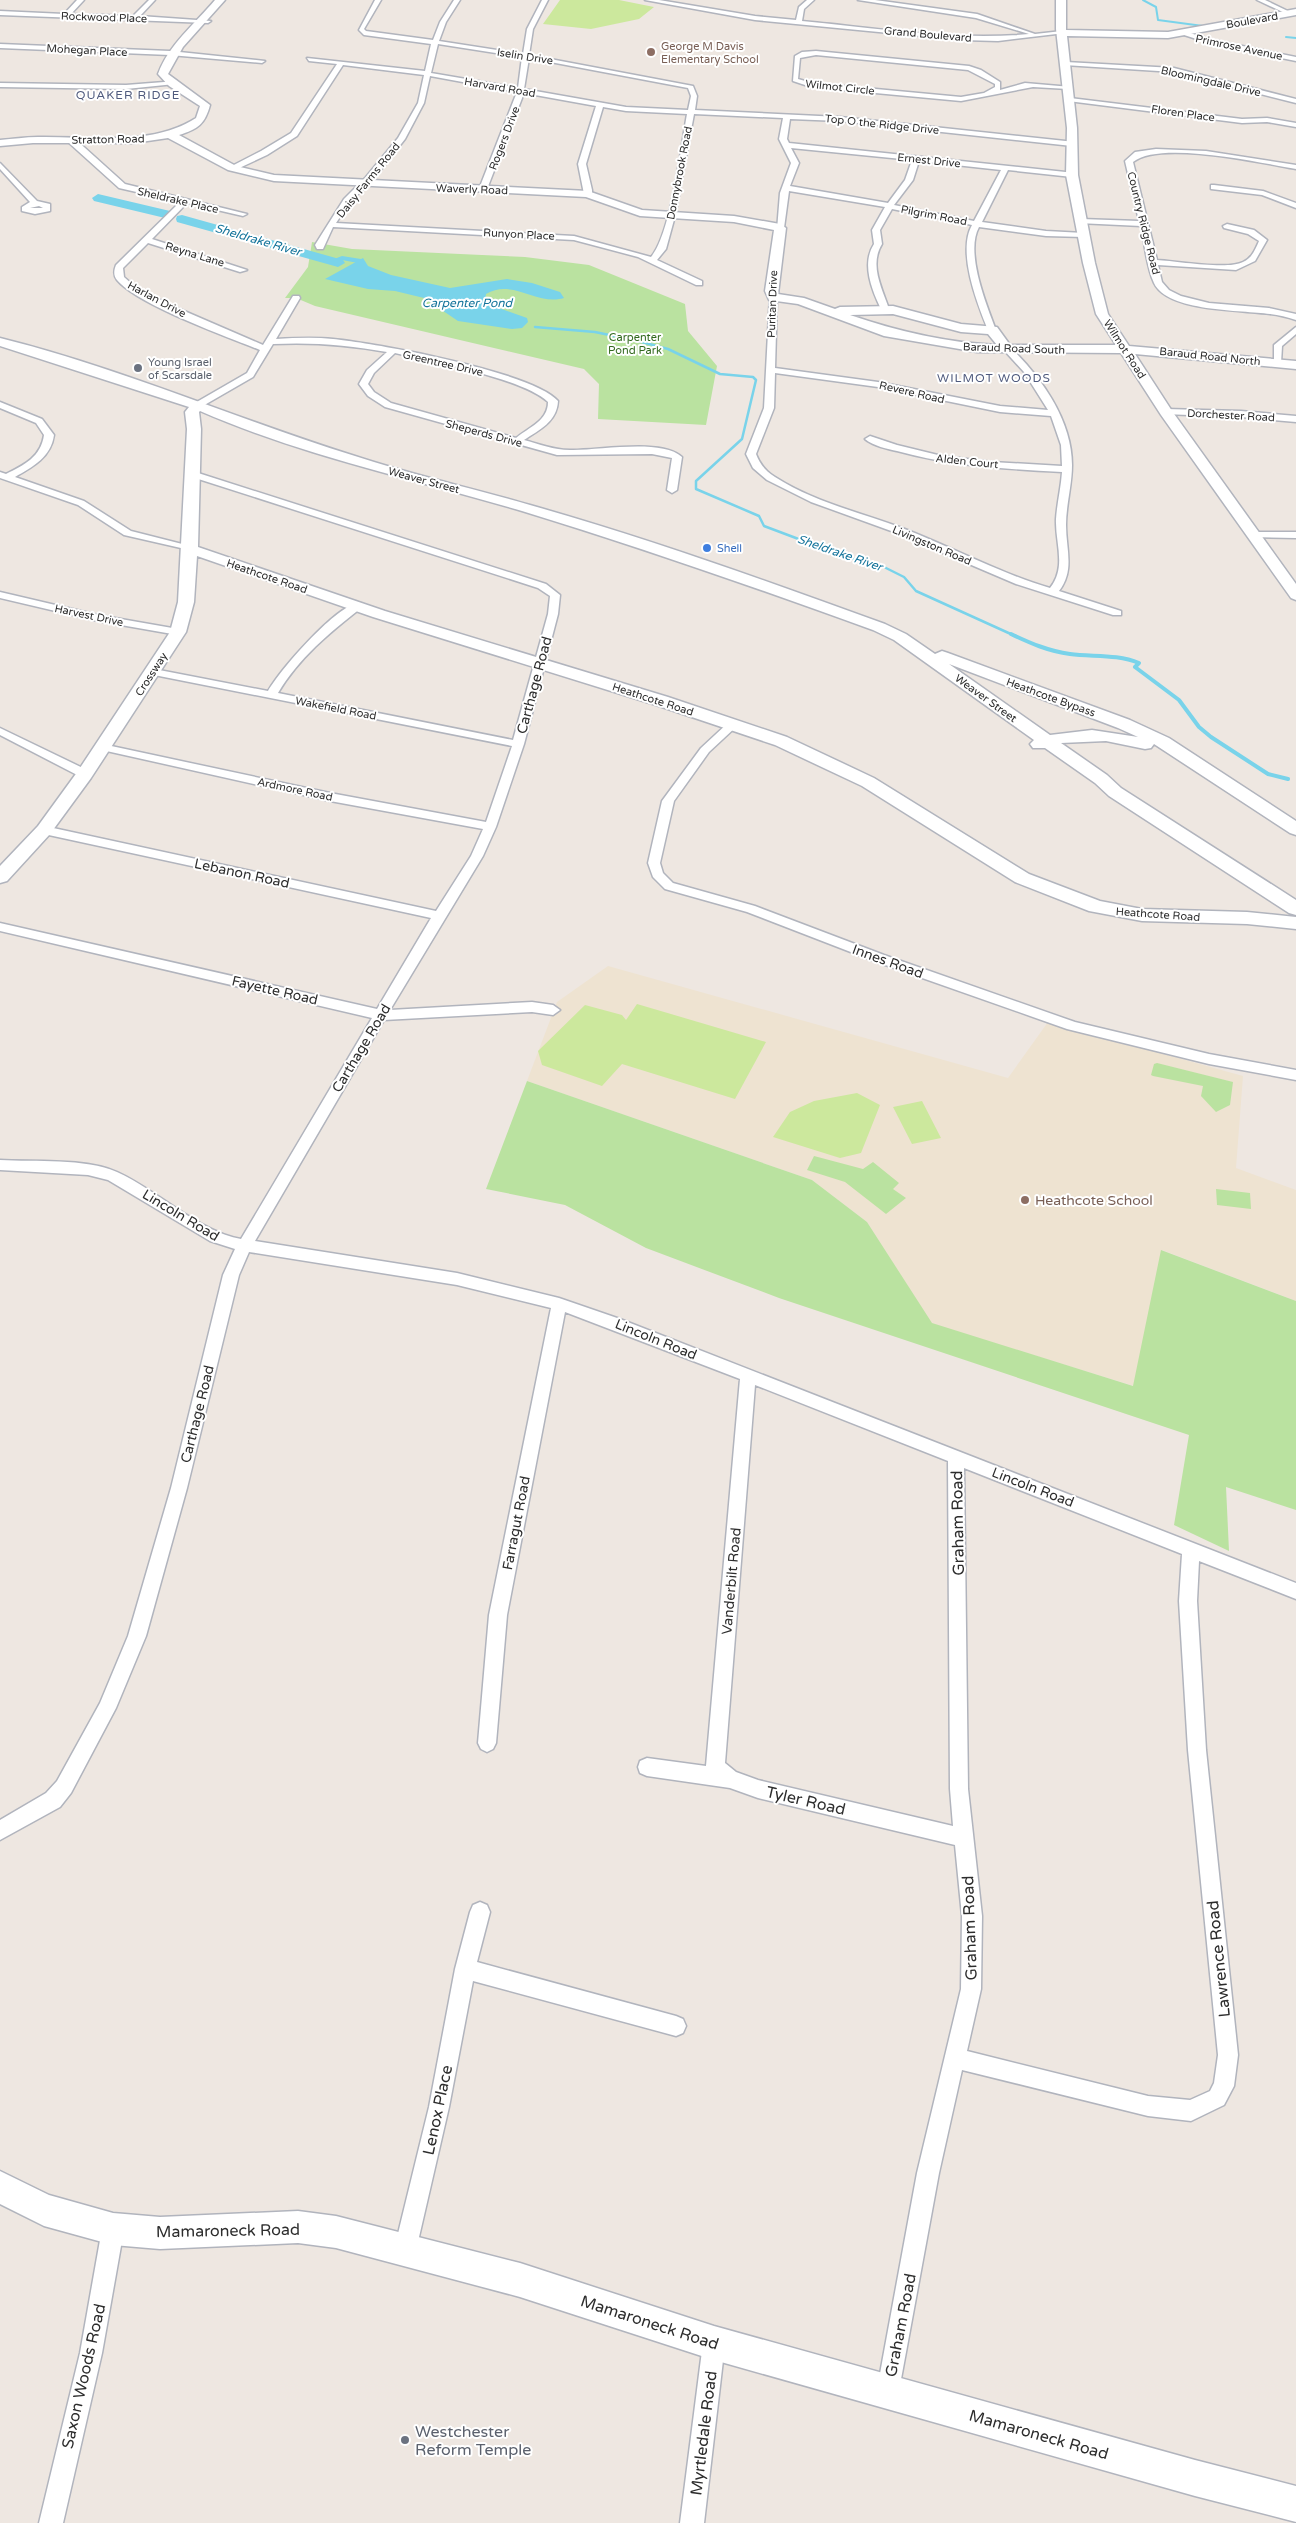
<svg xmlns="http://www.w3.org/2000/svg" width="1296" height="2523" viewBox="0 0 1296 2523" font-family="'Varela Round',sans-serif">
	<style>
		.education { fill: #eee3d1 }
		.green { fill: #bae2a0 }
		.pitch { fill: #cce89d }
		.water { fill: #79d3ea }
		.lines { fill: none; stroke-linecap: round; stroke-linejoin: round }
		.stream-far2 { stroke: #79d3ea; stroke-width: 2 }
		.stream-far1 { stroke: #79d3ea; stroke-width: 2.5 }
		.stream { stroke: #79d3ea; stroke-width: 4 }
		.canal { fill: #79d3ea; fill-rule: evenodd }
		.river { fill: #79d3ea; fill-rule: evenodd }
		.street-casing { stroke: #b1b4bd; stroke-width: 3 }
		.secondary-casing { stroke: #b1b4bd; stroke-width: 3 }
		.street { fill: #fff; fill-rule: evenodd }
		.secondary { fill: #fff; fill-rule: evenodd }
		.education-dot { fill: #8d6e63; stroke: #fff; stroke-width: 2 }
		.worship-dot { fill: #6b7280; stroke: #fff; stroke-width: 2 }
		.shop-dot { fill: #3f7fe0; stroke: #fff; stroke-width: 2 }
		.labels { text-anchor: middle; stroke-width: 4; stroke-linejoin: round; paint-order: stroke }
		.far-street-label { font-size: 11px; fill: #2d2d2d; stroke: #fff }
		.far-education-label { font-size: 11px; fill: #785e54; stroke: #fff; text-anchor: start }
		.far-park-label { font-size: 11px; fill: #32691e; stroke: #fff }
		.far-worship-label { font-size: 11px; fill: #5b616d; stroke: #fff; text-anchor: start }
		.far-shop-label { font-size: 11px; fill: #366cbe; stroke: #fff; text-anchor: start }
		.far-neighbourhood-label { font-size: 12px; letter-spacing: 1px; fill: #4f5a7d; stroke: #fff }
		.far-water-label { font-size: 12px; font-style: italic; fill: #14749b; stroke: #fff }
		.street-label { font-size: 14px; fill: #2d2d2d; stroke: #fff }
		.education-label { font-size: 14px; fill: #785e54; stroke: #fff; text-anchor: start }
		.near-street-label { font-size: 16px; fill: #2d2d2d; stroke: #fff }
		.near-worship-label { font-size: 16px; fill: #5b616d; stroke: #fff; text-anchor: start }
	</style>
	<rect width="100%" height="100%" fill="#eee7e1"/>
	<!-- education -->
	<path class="education" d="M608,966l400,112 40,-56 195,54 -7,92 60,22v111l-134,-51 -28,136 -202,-62 -65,-102 -55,-42 -285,-99 30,-79z"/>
	<!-- green -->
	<path class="green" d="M312,242l40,7 173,8 64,8 96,39 3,27 29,35 -11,59 -108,-6 1,-35 -15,-15 -269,-63 -19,-8h-11l23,-31z
		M1157,1063l76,19 -3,23 -14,7 -15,-16 2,-10 -50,-10 -2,-1 3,-11z
		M527,1081l285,99 55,42 65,101 201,63 28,-136 135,51v209l-70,-23 3,64 -55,-26 15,-90 -410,-137 -133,-50 -81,-43 -79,-16z
		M814,1156l49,13 10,-7 26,21 -6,6 13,9 -20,16 -41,-32 -38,-12z
		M1216,1189l34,4 1,16 -34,-4z"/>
	<!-- pitch -->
	<path class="pitch" d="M560,0h59l35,7 -15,12 -48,10 -48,-5z
		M637,1004l129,38 -31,57 -113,-35 -20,22 -60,-21 -4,-14 47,-46 37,10 4,5z
		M857,1093l23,12 -19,48 -21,5 -67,-21 17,-25 24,-11z
		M922,1101l19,37 -29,6 -19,-37z"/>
	<!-- water -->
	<path class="water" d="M363,258l5,8 23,9 59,13 57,-9 25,4 28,9 4,6c-27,8 -52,-20 -78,-4l-1,7 11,6 31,11 1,4 -6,6 -10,1 -54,-8 -34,-23 -29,-7 -27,-2 -43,-10z"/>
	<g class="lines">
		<!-- stream-far2 -->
		<path class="stream-far2" d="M1143,0l13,7 2,13 45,6
			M1286,37l10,1"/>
		<!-- stream-far1 -->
		<path class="stream-far1" d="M535,327l60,5 43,9 30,8 52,25 33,3 3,3 -14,59 -46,42v8l63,27 5,10 85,32 27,5 28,14 12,14 97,44"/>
		<!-- stream -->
		<path class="stream" d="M1011,634c19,9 37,17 59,20 23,3 47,0 69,9l-4,4 44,33 20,27 12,10 57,37 20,5"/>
		<!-- canal -->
		<path class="canal" d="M342,256l19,3 1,2 -4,2 -16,-3 -9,3 -4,-2z"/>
		<!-- river -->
		<path class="river" d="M98,194l72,17 1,3 -6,4 -71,-17 -2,-3z
			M182,215l161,45 2,3 -7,4 -161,-45 -1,-3 1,-3z"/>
		<defs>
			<path id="street" d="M77,0h7l-13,14 62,2 16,-16h6l-15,16 71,5 -3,2 -208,-8v-4l64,3z
				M375,0h6l-17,29 2,2 67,9 7,-18 14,-22h6l-14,22 -7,19 84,13 4,-25 15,-29h6l-15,29 -4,26 164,31 4,10 -2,14 145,7 235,25 -3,4 -232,-25 -50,-2 -3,20 2,4 286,30 1,2 -4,2 -64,-7 -26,52 64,9 38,2 4,2 -4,2 -38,-1 -67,-9c-14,25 7,77 17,103l-4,3 -4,-3c-11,-27 -31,-78 -16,-105l-80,-16 -12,21 2,14c-13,21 0,44 7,65l-7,2c-10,-20 -21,-47 -8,-67l-2,-14 13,-23 -96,-16 -5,37 -7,2 3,-37 11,-30 -12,-24 4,-21 -89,-4 -19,102 -9,33 -9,11 45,21v4h-6l-58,-28 -64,-17 -241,-13 -10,22h-6l-2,-4 29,-46 22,-22 32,-39 20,-35 6,-28 -81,-10 -46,71 -30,19 -32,15 -7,-2 33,-17 30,-18 46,-69 -28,-3 -2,-3 118,13 6,-27 -67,-9 -5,-5zM438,44l84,13 -4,31 -87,-15zM529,58l159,30 3,8 -3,14 -62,-3 -102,-18zM430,76l87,16 -38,97 4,2 4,-2 37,-96 72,13 -18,58 6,30 4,2 4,-2v-4l-6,-26 17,-57 23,4 61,3c-6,33 -16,120 -36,143l-77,-21 -238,-13 14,-21 22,-21 33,-42 19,-36zM791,148l121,12 -7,20 -17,23 -98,-17 9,-23zM919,161l82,9 -27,51 -80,-16 19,-25z
				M645,0h14l96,16 41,4 3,-13 8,-7h7l-10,9 -2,12c75,7 152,20 227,13l-53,-16 -118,-18h17l102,14 58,20 27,-3 3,2 -67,8 -36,-1 -207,-20z
				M1257,0h8l27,13 -5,1z
				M1183,31l30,9 83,17v4l-84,-17 -31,-10z
				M0,44l170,7 95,10 -3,2 -92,-8 -170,-7z
				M816,51l153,15 12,4 19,12v8l25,-7 46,4 -3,2 -35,-2 -72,14 -150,-14 -18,-6 2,-25 7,-4zM816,55l152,15 27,14v3l-11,6 -23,4 -149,-14 -14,-4 2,-21z
				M1066,62l108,6 122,31v4l-122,-31 -110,-7z
				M177,81l-2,3 -49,5 -126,-2v-4l126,2z
				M1070,98l172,21 25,-1 29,5v4l-29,-5 -25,1 -174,-22z
				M68,138h6l51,46 122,30 -4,2 -56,-13 -35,36 95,31 -7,2 -92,-29 -25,25 1,9 9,8 35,19 95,41 30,-49h6l1,2 -24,41c19,-1 38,-2 57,0 42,4 200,33 225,62 -1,21 -19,29 -34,39 15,4 30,10 46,10 27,1 91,-12 112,7l-5,33 -5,3 -5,-3 5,-32 -20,-4 -95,1 -172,-48 -17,-11 -9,-12 8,-14 20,-18c-38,-7 -75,-10 -114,-8l-20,33 -52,30h-6v-4l52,-30 13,-23c-32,-13 -122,-45 -143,-70 -4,-5 -3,-10 -1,-15l64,-63 -61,-14 -51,-46zM395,353c38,9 127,25 153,49 0,19 -19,25 -32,36l-125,-35 -17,-11 -6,-8 6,-11z
				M1156,149l50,2 90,14v4c-35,-6 -136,-29 -163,-7l24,98c19,1 71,10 86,2 9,-4 12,-12 16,-21l-11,-7 -24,-6 -1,-2 4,-2 27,6 13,10 -12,21 -19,9 -78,-5 4,17 7,8 12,6 28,7 60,5 27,6v6c-9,-3 -17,-5 -26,-6 -28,-4 -103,-2 -116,-31 -8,-17 -9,-39 -13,-57l-63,-3v-4h3l58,2 -14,-60 10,-9z
				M0,163l37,38 13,3v7l-15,3 -13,-3v-4l8,-5 -30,-33zM39,206l4,2h-13z
				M1214,185l49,6 33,12v5l-34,-13 -51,-6v-4z
				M770,295l7,2 -2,71 103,14 122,24 48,4 -24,-38 -22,-24 7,-2c31,30 63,73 63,119 0,20 -6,40 -6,60 0,25 9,45 -7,66l62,20v4h-8l-97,-31 -122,-52 -83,-30 -44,-22 -14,-12 -7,-14 18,-46zM775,373l103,14 122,25 51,4 10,29 1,21 -70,-4 -50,-6 -45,-11 -27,-9 -5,3c8,7 23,10 32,12 54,15 109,18 165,21 -1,16 -5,31 -6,47 -1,24 11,48 -6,69 -51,-15 -98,-41 -148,-60 -43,-16 -88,-26 -127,-51 -10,-6 -15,-13 -19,-23l18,-46z
				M1296,327v7l-14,12 -1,17 -7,2v-20z
				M0,402l42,17 12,16c-3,22 -21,32 -39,42l69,24 47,30 63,16v4l-70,-16 -46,-30 -78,-27v-6l6,2c18,-9 35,-17 38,-39l-8,-12 -36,-15z
				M1166,409l75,2 55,5v6l-55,-5 -78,-3 -2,-2z
				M189,472h6l351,112 14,11 -2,19 -34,130 -28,83 -13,29 -93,154 142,-8 21,3 7,5 -7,5 -21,-3 -148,8 -129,221 202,32 102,25 61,21 676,264v16l-97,-38 -2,40 9,149 32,305 -4,31 -10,19 -33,16 -43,-5 -186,-46 -23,103 -40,217 -3,8 -8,3 -8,-3 -3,-8 40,-217 44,-184 1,-73 -7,-71 -197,-47 -28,-10 -83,-12 -7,-3 -2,-6 2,-6 7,-3 59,8 34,-387 -175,-67 -58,303 -11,128 -3,6 -6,3 -6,-3 -3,-6 11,-128 62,-307 -94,-23 -208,-33 -10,23 -52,213 -41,148 -30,72 -45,85 -11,14 -60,33v-20l46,-27 11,-12 43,-78 28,-67 43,-148 52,-213 12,-26 -25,-8 -102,-61 -20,-5 -88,-5v-10c35,2 85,-2 117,12 39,17 82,60 124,67l131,-221 -372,-87v-8l377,86 54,-91 -387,-84 -6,-4 6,-4 392,85 35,-55 12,-27 -153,-28 -228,-51 -6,-3 6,-3 228,49 156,29 26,-76 -358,-71 -5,-3 5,-3 114,22c13,-22 65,-82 89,-88l5,3 -1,2c-32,25 -62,50 -83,85l235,47 35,-126 2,-18 -12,-8 -349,-112zM755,1385l193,76 2,328 3,37 -195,-46 -22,-8 -11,-9zM964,1468l218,86 -3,47 9,149 30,305 -4,28 -4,8 -20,9 -42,-4 -181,-45 14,-62 1,-73 -14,-127z
				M1253,532h43v6l-47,-1 -1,-2z
				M0,592l98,23 80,14 5,3 -5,3 -80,-14 -98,-23z
				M733,721l4,1v4l-28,26 -35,49 -14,62 3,10 10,10 82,23 129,49 191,67 134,32 87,16v10l-87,-16 -142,-35 -193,-68 -127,-49 -82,-23 -12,-12 -5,-14 14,-62 39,-53 28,-26z
				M0,728l89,43 2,3 -2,3h-8l-81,-42z
				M480,1902l7,3 3,7 -13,50 199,54 7,3 3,7 -3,7 -7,3 -203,-55 -24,126 -33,143 -3,8 -8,3 -8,-3 -3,-8 35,-143 26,-138 15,-57 3,-7z
				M113,2218l8,3 3,8 -22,124 -39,170h-24l41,-170 22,-124 3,-8z
				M714,2332l8,3 3,8 -21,180h-24l23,-180 3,-8z"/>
			<path id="secondary" d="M215,0h10l-42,47 -15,27 42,31c-5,19 -12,24 -31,30l57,31 38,9 314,16 54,19 92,6 46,8 6,4 -8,66 26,4 31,11 5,-2 53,-1 68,18 36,3 13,18h106l-20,-31 -13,-51 -17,-88 1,-47 -11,-99v-29h10v30l102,2 128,-23v6l-128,23 -101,-2 10,92 1,47 17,88 13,51 21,32 167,15v8l-161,-15 37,57 124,173v16l-5,-2 -130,-183 -40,-62 -144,-1 -93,-16 -86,-32 -29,-4 -4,-9 9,-61 -40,-8 -94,-6 -54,-19 -312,-16 -46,-11 -60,-32 -34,5h-101l-33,3v-6c13,-1 25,-3 38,-3 51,-1 113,10 158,-19l4,-12 -31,-20 -11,-12c11,-30 37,-50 57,-74zM893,314l68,18 27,2 9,11c-50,-2 -100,-14 -147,-30z
				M0,338c121,30 236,81 355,118 57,19 117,32 175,49 120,34 237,76 355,119l21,10 29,20 7,-3 6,2 182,67 39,18 127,83v14l-6,-2 -136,-89 -3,4 -6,1 -39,-8 -45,2 46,32 14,13 175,112v15l-7,-2 -180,-117 -14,-13 -50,-35h-12l-3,-4 4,-4 -140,-100 -21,-10c-116,-42 -233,-83 -351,-119 -108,-32 -219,-55 -322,-100l-1,1 2,17 -3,118 187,64 283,86 119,40 87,41 155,96 71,27 42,8 105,3 49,5v12l-49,-5 -105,-3 -53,-10 -74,-29 -153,-96 -87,-41 -119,-40 -283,-88 -176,-61 -3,46 -8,30 -95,146 -41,56 -43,47 -7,2v-17l38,-40 40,-55 92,-139 8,-30 9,-173 -2,-17 4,-5 -189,-61zM949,664l169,64 20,9 -46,-7 -42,5z
				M0,2171l49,24 64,18 47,4 138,-6 38,5 184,47 194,63 481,134 101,26v36l-101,-26 -481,-136 -194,-63 -184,-49 -38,-5 -138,6 -47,-4 -69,-19 -44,-22z"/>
		</defs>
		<!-- street casing -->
		<use href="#street" class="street-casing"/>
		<!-- secondary casing -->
		<use href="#secondary" class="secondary-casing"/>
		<!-- street -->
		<use href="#street" class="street"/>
		<!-- secondary -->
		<use href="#secondary" class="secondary"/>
	</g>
	<!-- markers -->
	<g class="education-dot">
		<circle cx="651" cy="52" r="5"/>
		<circle cx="1025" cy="1200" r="5"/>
	</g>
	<g class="worship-dot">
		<circle cx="138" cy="368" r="5"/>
		<circle cx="405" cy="2440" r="5"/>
	</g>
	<circle class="shop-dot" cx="707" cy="548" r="5"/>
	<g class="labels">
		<!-- far-street labels -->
		<g class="far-street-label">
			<text transform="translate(104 17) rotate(2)" y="4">Rockwood Place</text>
			<text transform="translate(1252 20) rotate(-10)" y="4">Boulevard</text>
			<text transform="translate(928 34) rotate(5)" y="4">Grand Boulevard</text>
			<text transform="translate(1239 47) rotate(12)" y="4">Primrose Avenue</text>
			<text transform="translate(87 50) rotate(3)" y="4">Mohegan Place</text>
			<text transform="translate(525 56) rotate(9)" y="4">Iselin Drive</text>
			<text transform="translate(1211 81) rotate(13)" y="4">Bloomingdale Drive</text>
			<text transform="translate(500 87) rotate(10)" y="4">Harvard Road</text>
			<text transform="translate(840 87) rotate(6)" y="4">Wilmot Circle</text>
			<text transform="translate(1183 113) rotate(8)" y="4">Floren Place</text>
			<text transform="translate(882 124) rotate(6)" y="4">Top O the Ridge Drive</text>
			<text transform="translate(504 138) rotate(-69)" y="4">Rogers Drive</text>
			<text transform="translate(108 139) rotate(-1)" y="4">Stratton Road</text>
			<text transform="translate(929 160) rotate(6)" y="4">Ernest Drive</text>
			<text transform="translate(679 173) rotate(-79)" y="4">Donnybrook Road</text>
			<text transform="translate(368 180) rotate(-51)" y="4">Daisy Farms Road</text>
			<text transform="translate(472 189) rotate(2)" y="4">Waverly Road</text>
			<text transform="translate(178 200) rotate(13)" y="4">Sheldrake Place</text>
			<text transform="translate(934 215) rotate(11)" y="4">Pilgrim Road</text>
			<text transform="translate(1144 223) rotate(76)" y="4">Country Ridge Road</text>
			<text transform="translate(519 234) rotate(3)" y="4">Runyon Place</text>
			<text transform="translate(195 254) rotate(17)" y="4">Reyna Lane</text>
			<text transform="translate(157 299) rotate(28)" y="4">Harlan Drive</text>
			<text transform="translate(772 304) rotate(-88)" y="4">Puritan Drive</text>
			<text transform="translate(1014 348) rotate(2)" y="4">Baraud Road South</text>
			<text transform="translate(1125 349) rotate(57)" y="4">Wilmot Road</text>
			<text transform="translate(1210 356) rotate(6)" y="4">Baraud Road North</text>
			<text transform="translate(443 363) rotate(13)" y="4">Greentree Drive</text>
			<text transform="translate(912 392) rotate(13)" y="4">Revere Road</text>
			<text transform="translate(1231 415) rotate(3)" y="4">Dorchester Road</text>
			<text transform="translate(484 433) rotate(15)" y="4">Sheperds Drive</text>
			<text transform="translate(967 461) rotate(6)" y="4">Alden Court</text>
			<text transform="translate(424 480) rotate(15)" y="4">Weaver Street</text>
			<text transform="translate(932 545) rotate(23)" y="4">Livingston Road</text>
			<text transform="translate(267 576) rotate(19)" y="4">Heathcote Road</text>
			<text transform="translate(89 615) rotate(12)" y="4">Harvest Drive</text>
			<text transform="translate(151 674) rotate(-57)" y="4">Crossway</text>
			<text transform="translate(1051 697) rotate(20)" y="4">Heathcote Bypass</text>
			<text transform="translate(986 698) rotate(36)" y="4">Weaver Street</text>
			<text transform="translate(653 699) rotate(18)" y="4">Heathcote Road</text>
			<text transform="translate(336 708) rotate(11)" y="4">Wakefield Road</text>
			<text transform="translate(295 789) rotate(12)" y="4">Ardmore Road</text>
			<text transform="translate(1158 914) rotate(4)" y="4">Heathcote Road</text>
		</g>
		<!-- far-education labels -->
		<g class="far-education-label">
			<text x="661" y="50">George M Davis<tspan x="661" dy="13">Elementary School</tspan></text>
		</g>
		<!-- far-park labels -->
		<g class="far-park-label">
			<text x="635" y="341">Carpenter<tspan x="635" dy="13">Pond Park</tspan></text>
		</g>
		<!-- far-worship labels -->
		<g class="far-worship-label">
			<text x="148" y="366">Young Israel<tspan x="148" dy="13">of Scarsdale</tspan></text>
		</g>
		<!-- far-shop labels -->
		<g class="far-shop-label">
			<text x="717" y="552">Shell</text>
		</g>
		<!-- far-neighbourhood labels -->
		<g class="far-neighbourhood-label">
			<text x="128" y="99">QUAKER RIDGE</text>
			<text x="994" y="382">WILMOT WOODS</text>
		</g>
		<!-- far-water labels -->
		<g class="far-water-label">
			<text transform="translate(258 240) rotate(16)" y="4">Sheldrake River</text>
			<text x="467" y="307">Carpenter Pond</text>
			<text transform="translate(840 553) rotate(19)" y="4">Sheldrake River</text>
		</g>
		<!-- street labels -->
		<g class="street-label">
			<text transform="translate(534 685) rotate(-75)" y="5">Carthage Road</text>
			<text transform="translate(242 873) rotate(12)" y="5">Lebanon Road</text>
			<text transform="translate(888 961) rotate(20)" y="5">Innes Road</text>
			<text transform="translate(275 990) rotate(13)" y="5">Fayette Road</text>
			<text transform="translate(361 1048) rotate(-59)" y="5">Carthage Road</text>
			<text transform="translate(181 1215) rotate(31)" y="5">Lincoln Road</text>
			<text transform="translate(656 1339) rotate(22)" y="5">Lincoln Road</text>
			<text transform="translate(197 1414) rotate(-76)" y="5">Carthage Road</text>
			<text transform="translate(1033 1487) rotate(21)" y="5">Lincoln Road</text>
			<text transform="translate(516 1523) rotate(-79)" y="5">Farragut Road</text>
			<text transform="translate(731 1581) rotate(-85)" y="5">Vanderbilt Road</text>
		</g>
		<!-- education labels -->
		<g class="education-label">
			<text x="1035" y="1205">Heathcote School</text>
		</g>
		<!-- near-street labels -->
		<g class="near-street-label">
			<text transform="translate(957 1523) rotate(-91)" y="6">Graham Road</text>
			<text transform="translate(806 1800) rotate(13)" y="6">Tyler Road</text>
			<text transform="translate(969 1928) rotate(-92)" y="6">Graham Road</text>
			<text transform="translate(1218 1959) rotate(-96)" y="6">Lawrence Road</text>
			<text transform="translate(437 2110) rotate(-78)" y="6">Lenox Place</text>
			<text transform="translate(228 2230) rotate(-1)" y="6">Mamaroneck Road</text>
			<text transform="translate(650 2322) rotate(18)" y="6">Mamaroneck Road</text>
			<text transform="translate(900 2325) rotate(-79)" y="6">Graham Road</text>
			<text transform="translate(83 2376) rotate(-77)" y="6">Saxon Woods Road</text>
			<text transform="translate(703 2433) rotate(-83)" y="6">Myrtledale Road</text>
			<text transform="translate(1039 2434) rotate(16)" y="6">Mamaroneck Road</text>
		</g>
		<!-- near-worship labels -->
		<g class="near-worship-label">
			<text x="415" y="2437">Westchester<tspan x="415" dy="18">Reform Temple</tspan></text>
		</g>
	</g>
</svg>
